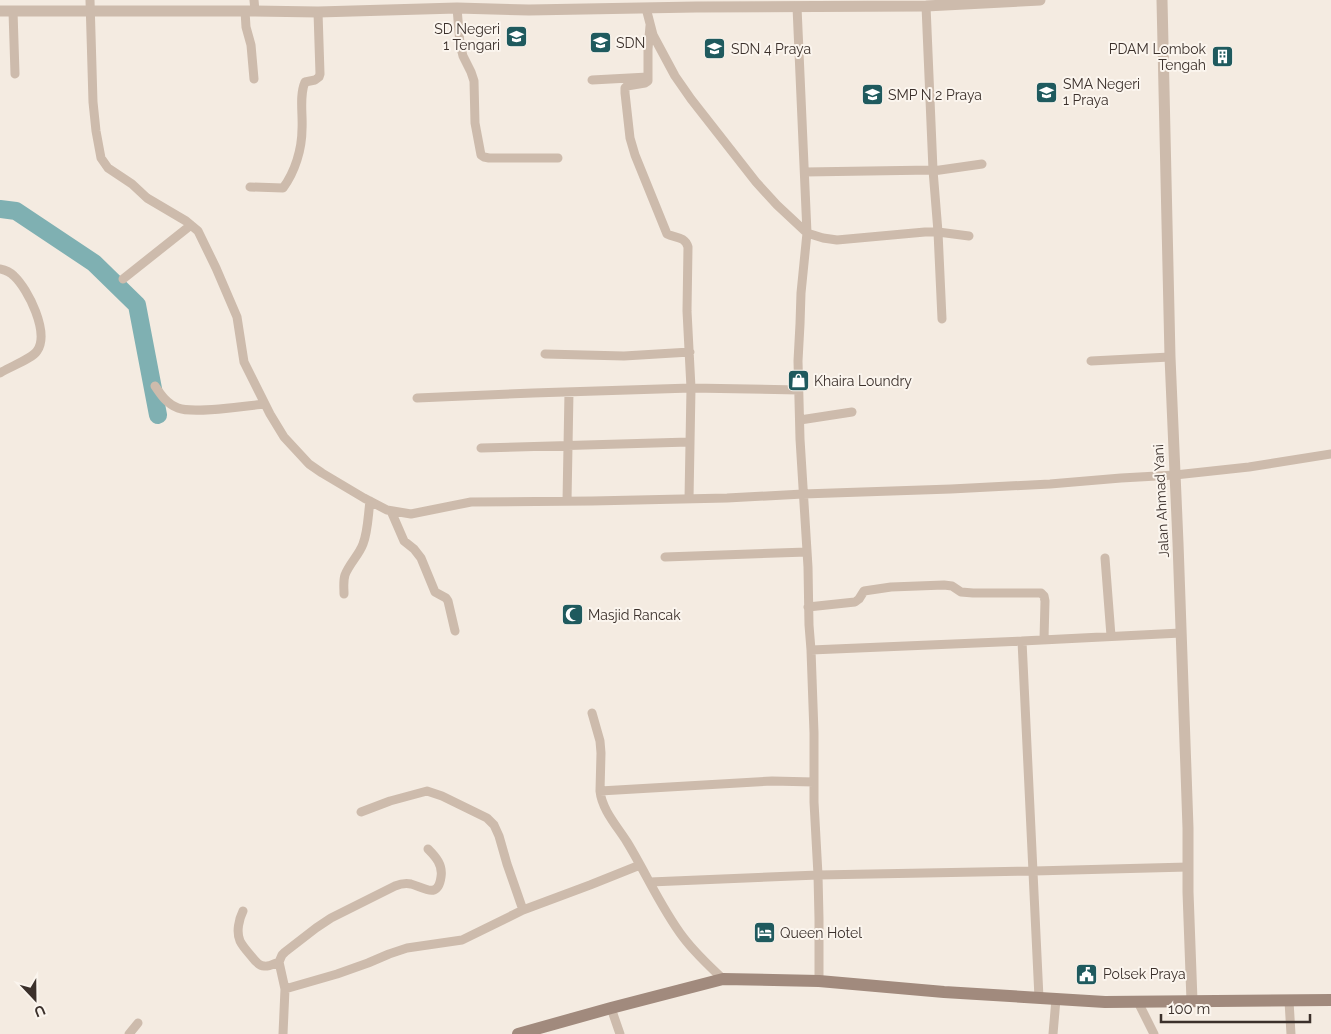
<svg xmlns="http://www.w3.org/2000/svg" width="1331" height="1034" viewBox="0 0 1331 1034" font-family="Raleway,sans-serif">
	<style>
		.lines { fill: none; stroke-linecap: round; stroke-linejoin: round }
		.river { stroke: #7fb0b2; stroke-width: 18 }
		.minor { stroke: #cdbbac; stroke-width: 9 }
		.tertiary { stroke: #cdbbac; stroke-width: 11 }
		.secondary { stroke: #a18a7d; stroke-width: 12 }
		.labels { text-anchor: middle; stroke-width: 4; stroke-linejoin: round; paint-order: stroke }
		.poi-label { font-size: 14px; fill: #3b302b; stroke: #fbf5ee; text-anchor: start }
		.street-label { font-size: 14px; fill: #3b302b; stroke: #fbf5ee }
	</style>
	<rect width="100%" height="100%" fill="#f4ebe1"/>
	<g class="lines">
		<!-- river -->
		<path class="river" d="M0,209l16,2 78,52 43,42 21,110"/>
		<!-- minor -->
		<path class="minor" d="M90,0l3,102 3,29 5,27 7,10 24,16 15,14 39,23 12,10 18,37 21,49 7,45 26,52 14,23 25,27 13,9 42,25 23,12 24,4 60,-12 121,-1 135,-3 76,-4 148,-5 99,-5 71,-6 54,-3 74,-8 82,-13
			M254,0l1,11
			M926,6l7,164 5,62 4,87
			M797,7l10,226 -6,60 -1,31 -2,37 2,78 8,128 1,58 2,25 3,83v69l4,73 1,44v62
			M457,8l3,36 3,12 8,16 3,9 1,42 6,32 3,2 5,1h69
			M646,8l7,27 22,41 16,23 65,83 21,23 30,28 16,5 14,2 88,-8h13l31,4
			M13,11l2,63
			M245,11l1,16 5,18 3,34
			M650,26l-2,23v32l-3,2 -18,3 -2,2v5l5,45 5,17 32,79c8,4 18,2 21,13l-1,64 4,77 -2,111
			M592,80l56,-3
			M933,171l49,-7
			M805,172l128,-2
			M250,187l33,1c12,-16 19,-39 19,-59 1,-15 -3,-33 3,-47l10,-2 4,-3 1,-3 -2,-62
			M0,269c5,1 10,3 14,7 14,13 36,57 23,75 -5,8 -28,16 -37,22
			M123,279l68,-54
			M545,354l79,2 66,-4
			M1091,361l79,-4
			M155,386c6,9 12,18 23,22 15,6 67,-2 86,-4
			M417,398l116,-5 158,-5 108,2
			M800,420l52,-8
			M481,448l208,-6
			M567,501l2,-109
			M391,511l13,30 10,8 7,9 14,34 11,6 2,3 7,30
			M665,557l142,-5
			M1105,558l6,78
			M344,594c0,-6 -1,-13 1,-19 4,-11 14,-20 18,-31 5,-13 5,-28 7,-43
			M808,607l47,-5 4,-3 5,-8 27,-4 53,-2 8,1 9,6 12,1h68l3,3 1,5 -1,38
			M1022,641l159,-8
			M811,650l211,-9 17,357
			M592,713l8,28 1,12 -1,38c2,19 17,35 27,51 19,31 34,66 56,95 12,16 26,29 40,42
			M600,791l172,-10 42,1
			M361,812l29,-11 37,-10 15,5 45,22 7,7 5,11 8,28 16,46
			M428,849c8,8 15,16 13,28 -3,23 -18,10 -30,7 -5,-1 -11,0 -16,2l-64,32 -15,10 -31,24 -3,3 -3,7 6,27 52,-15 31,-11 21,-9 18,-6 55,-8 61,-30 67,-25 50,-20
			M650,882l168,-7 216,-4 154,-4
			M243,911c-4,8 -7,21 -3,30 3,6 8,11 12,16 3,4 7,9 12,9 5,1 11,-3 15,-4
			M1289,1001l2,33
			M1138,1002l16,32
			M611,1008l9,26
			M129,1034l9,-11
			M283,1034l2,-45
			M1053,1034l3,-35"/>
		<!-- tertiary -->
		<path class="tertiary" d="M1162,0l8,357 8,186 10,285v64l4,109
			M0,11h255l63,1 139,-4 72,2 167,-3 230,-1 114,-6"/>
		<!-- secondary -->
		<path class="secondary" d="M518,1034l93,-26 112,-29 96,2 125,11 161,10 226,-2"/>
	</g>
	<!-- icons -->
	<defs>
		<symbol id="school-square" viewBox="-11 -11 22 22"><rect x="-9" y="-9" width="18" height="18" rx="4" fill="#1f5a5e" stroke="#fbf5ee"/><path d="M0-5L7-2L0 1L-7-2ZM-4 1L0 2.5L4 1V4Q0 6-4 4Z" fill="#fff"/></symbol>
		<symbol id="building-square" viewBox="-11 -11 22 22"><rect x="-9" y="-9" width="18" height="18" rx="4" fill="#1f5a5e" stroke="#fbf5ee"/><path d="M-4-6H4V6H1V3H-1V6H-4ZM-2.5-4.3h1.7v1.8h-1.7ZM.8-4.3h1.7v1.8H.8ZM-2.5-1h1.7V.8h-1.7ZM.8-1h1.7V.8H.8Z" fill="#fff"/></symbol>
		<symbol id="shop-square" viewBox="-11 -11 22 22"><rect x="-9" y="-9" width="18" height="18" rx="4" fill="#1f5a5e" stroke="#fbf5ee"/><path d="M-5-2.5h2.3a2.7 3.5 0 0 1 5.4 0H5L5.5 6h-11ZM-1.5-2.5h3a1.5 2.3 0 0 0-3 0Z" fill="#fff"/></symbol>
		<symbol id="mosque-square" viewBox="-11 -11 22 22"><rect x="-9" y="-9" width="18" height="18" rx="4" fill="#1f5a5e" stroke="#fbf5ee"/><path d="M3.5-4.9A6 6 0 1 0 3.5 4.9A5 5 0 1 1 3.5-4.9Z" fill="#fff"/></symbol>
		<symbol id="hotel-square" viewBox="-11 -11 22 22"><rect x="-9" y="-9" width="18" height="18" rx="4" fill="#1f5a5e" stroke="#fbf5ee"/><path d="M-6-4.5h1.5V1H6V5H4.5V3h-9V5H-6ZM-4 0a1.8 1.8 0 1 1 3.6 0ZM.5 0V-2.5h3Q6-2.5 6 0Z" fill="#fff"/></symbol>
		<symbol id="civic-square" viewBox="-11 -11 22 22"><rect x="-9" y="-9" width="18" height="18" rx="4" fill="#1f5a5e" stroke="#fbf5ee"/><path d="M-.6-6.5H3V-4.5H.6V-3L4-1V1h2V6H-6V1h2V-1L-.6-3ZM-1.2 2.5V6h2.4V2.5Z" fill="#fff"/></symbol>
	</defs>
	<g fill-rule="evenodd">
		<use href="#school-square" x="504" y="24" width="25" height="25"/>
		<use href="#school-square" x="588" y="30" width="25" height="25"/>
		<use href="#school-square" x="702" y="36" width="25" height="25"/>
		<use href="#building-square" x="1210" y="44" width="25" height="25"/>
		<use href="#school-square" x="1034" y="80" width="25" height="25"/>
		<use href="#school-square" x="860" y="82" width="25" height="25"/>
		<use href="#shop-square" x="786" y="368" width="25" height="25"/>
		<use href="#mosque-square" x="560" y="602" width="25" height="25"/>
		<use href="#hotel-square" x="752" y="920" width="25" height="25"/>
		<use href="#civic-square" x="1074" y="962" width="25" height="25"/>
	</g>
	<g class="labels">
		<!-- poi labels -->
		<g class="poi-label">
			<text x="500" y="34" text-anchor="end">SD Negeri<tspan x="500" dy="16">1 Tengari</tspan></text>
			<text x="616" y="48">SDN</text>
			<text x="731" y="54">SDN 4 Praya</text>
			<text x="1206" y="54" text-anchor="end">PDAM Lombok<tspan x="1206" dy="16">Tengah</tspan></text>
			<text x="1063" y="89">SMA Negeri<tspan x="1063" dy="16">1 Praya</tspan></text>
			<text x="888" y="100">SMP N 2 Praya</text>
			<text x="814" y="386">Khaira Loundry</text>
			<text x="588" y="620">Masjid Rancak</text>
			<text x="780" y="938">Queen Hotel</text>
			<text x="1103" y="979">Polsek Praya</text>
		</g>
		<!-- street labels -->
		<g class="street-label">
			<text transform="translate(1161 501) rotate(-93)" y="5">Jalan Ahmad Yani</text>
		</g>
	</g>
	<!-- north arrow -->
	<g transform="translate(35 999) rotate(158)" stroke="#fbf5ee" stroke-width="4" paint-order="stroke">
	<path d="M0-4L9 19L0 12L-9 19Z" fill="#3b302b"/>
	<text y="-8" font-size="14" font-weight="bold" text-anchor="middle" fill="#3b302b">U</text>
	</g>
	<!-- scale -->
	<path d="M1161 1014v8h149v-8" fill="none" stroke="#3b302b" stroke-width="2.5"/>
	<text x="1168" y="1014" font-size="15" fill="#3b302b" stroke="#fbf5ee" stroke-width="4" paint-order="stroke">100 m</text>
</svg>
